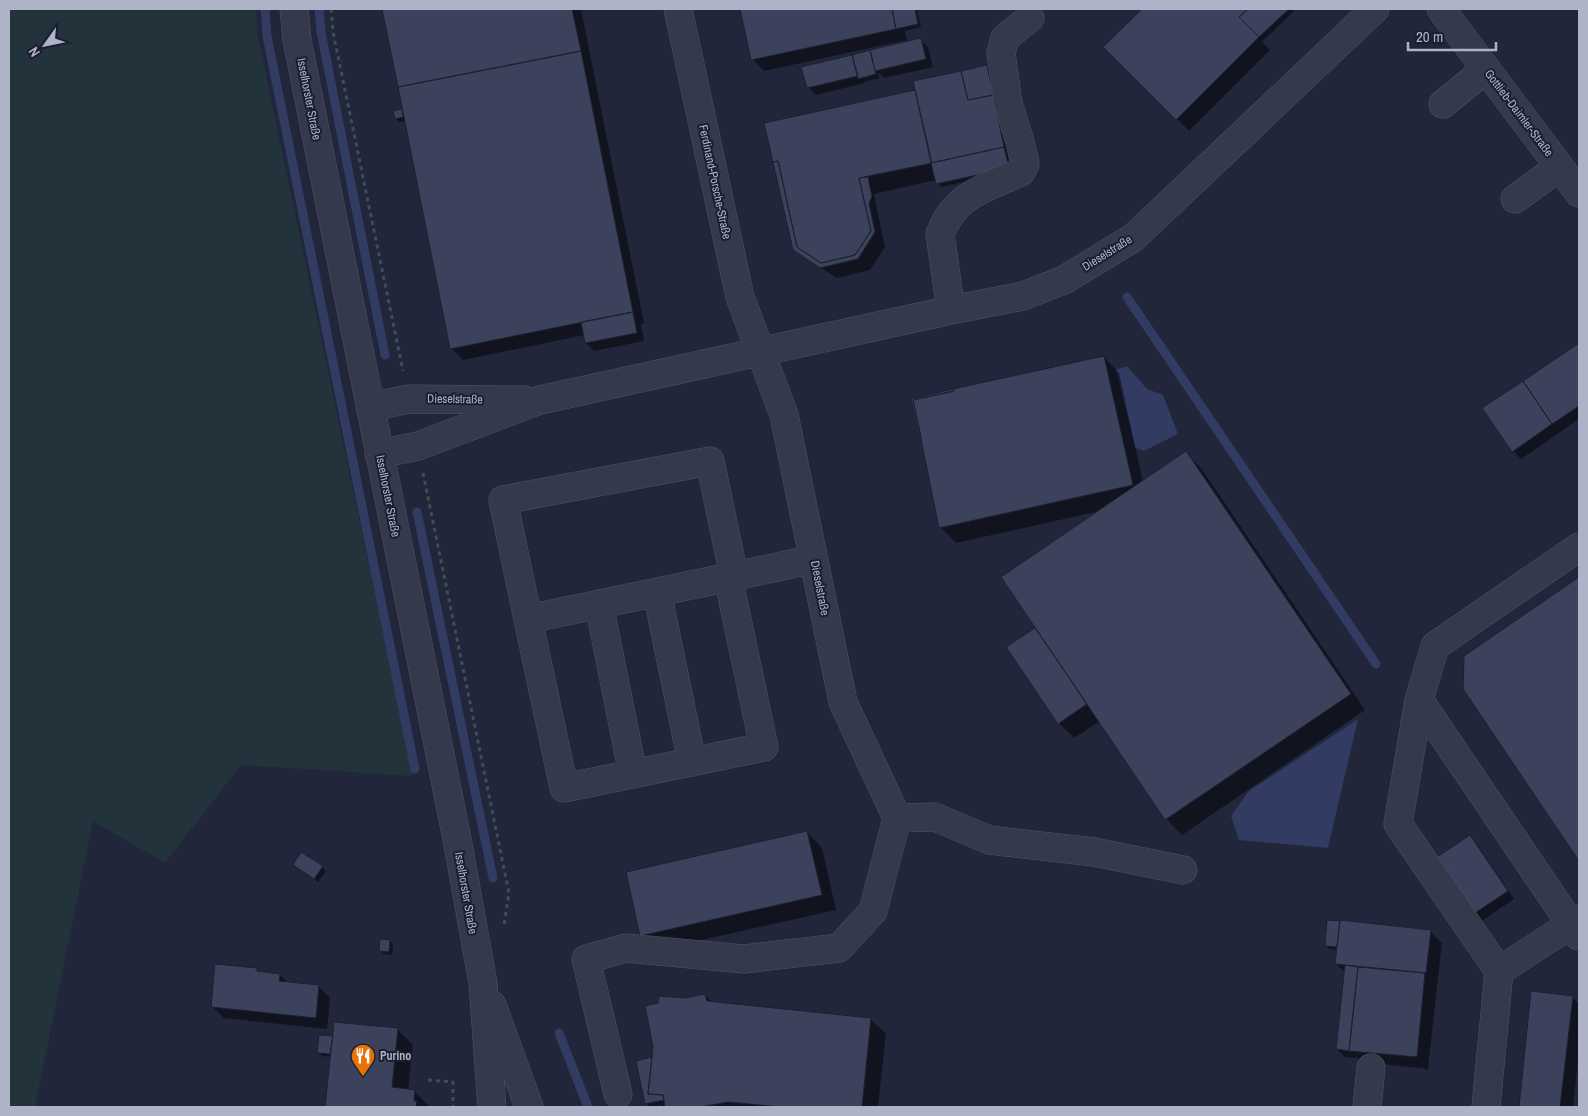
<svg xmlns="http://www.w3.org/2000/svg" width="1588" height="1116" viewBox="0 0 1588 1116" font-family="'Archivo Narrow',sans-serif">
	<style>
		.green { fill: #23333c }
		.water { fill: #323b61 }
		.shadow { fill: #0007 }
		.lines { fill: none; stroke-linecap: round; stroke-linejoin: round }
		.stream { stroke: #323b61; stroke-width: 9 }
		.building { fill: #3c425b; stroke: #1c2032 }
		.minor-casing { stroke: #4f5366; stroke-width: 29 }
		.path { stroke: #3d4f56; stroke-width: 3; stroke-dasharray: 4 4; stroke-linecap: butt }
		.minor { stroke: #34394b; stroke-width: 28 }
		.labels { text-anchor: middle; stroke-width: 4; stroke-linejoin: round; paint-order: stroke }
		.street-label { font-size: 12px; fill: #afb3c7; stroke: #1a1e30 }
		.poi-label { font-size: 12px; font-weight: bold; fill: #afb3c7; stroke: #1a1e30; text-anchor: start }
	</style>
	<rect width="100%" height="100%" fill="#21263b"/>
	<!-- green -->
	<path class="green" d="M9,9h247l2,28 155,739 -172,-11 -76,98 -72,-42 -58,286h-26z"/>
	<!-- water -->
	<path class="water" d="M1127,366l20,23 16,6 15,39 -34,17 -9,-3 -19,-78z
		M1358,719l-30,129 -89,-8 -8,-24 18,-25z"/>
	<!-- shadow -->
	<path class="shadow" d="M383,9h198l63,314 -3,1 3,17 -50,10 -8,-8 -1,-8 -122,25 -12,-12 -46,-227 -6,1 -3,-4 -2,-6 9,-2z
		M748,9h169l4,18 -16,4 2,9 -143,31 -12,-12 -11,-49z
		M1144,9h152l-34,33 8,8 -81,81 -84,-84z
		M920,40l8,7 5,20 -49,11 -6,-6 1,6 -15,4 1,1 -49,12 -8,-8z
		M986,67l16,15 10,89 -71,16 -5,-7 -62,14 11,53 -15,23 -33,8 -39,-25 118,-162z
		M1579,344v75l-58,40 -8,-8 -29,-43z
		M1104,357l15,16 24,109 42,-29 16,15 164,242 -183,125 -16,-16 -66,-98 -26,17 -15,-15 -52,-75 30,-20 63,-117 -144,32 -16,-16z
		M1579,579v280l-115,-170 1,-33z
		M807,832l15,16 14,62 -179,40 -16,-15z
		M1469,837l8,7 37,55 -34,23 -7,-8z
		M322,867l4,4 -8,11 -20,-14z
		M1430,931l12,12 -14,126 -66,-7 -6,-6v2l-11,-1 -8,-8 8,-77 -9,-8 2,-14 -9,-1 -3,-3z
		M390,941l3,4 -1,10 -8,-1 -4,-4z
		M257,970l2,2 21,3 8,8 30,3 12,12 -3,31 -103,-11 -12,-12z
		M1533,992l39,5 7,7v47l-6,56h-53z
		M705,995l7,7 158,17 16,15 -8,73h-215l-2,-2 -11,2 -4,-4 7,-45 31,-59z
		M335,1023l63,7 15,15 -5,45 6,1 16,16h-104l5,-50 -9,-1 -4,-4 15,-15z"/>
	<g class="lines">
		<!-- stream -->
		<path class="stream" d="M265,9l2,27 148,733
			M319,9l2,23 64,323
			M1127,297l249,367
			M417,512l76,366
			M559,1033l29,74"/>
	</g>
	<!-- building -->
	<path class="building" d="M382,9h190l9,42 -183,36z
		M740,9h152l4,20 -145,31z
		M892,9h23l3,15 -22,5z
		M1142,9h106l-9,8 20,20 -83,83 -73,-73z
		M1248,9h41l-30,28 -20,-20z
		M921,38l5,21 -51,12 -5,-21z
		M870,50l6,24 -18,5 -6,-24z
		M581,51l52,261 -183,37 -52,-262z
		M852,55l6,21 -51,12 -6,-21z
		M987,65l6,30 -25,5 -7,-29z
		M961,71l7,29 25,-5 11,52 -73,16 -18,-82z
		M915,90l17,73 -73,15 12,53 -16,24 -34,8 -24,-16 -19,-86 -5,1 -9,-39z
		M402,109l1,8 -8,2 -2,-8z
		M1004,147l5,21 -73,16 -5,-21z
		M778,161l19,86 24,16 34,-8 16,-24 -12,-53 9,-1 4,20 -3,6 6,29 -17,27 -38,9 -27,-18 -20,-88z
		M633,312l4,21 -52,10 -4,-21z
		M1579,343v63l-27,18 -29,-43z
		M1104,356l29,129 -194,43 -26,-128 41,-9 -1,-2z
		M1523,381l29,43 -40,28 -30,-44z
		M953,389l1,2 -41,9 9,41h-2l-9,-42z
		M1186,451l165,243 -186,126 -164,-243z
		M1579,577v284l-116,-172 1,-33z
		M1035,628l52,76 -29,20 -52,-77z
		M807,831l15,64 -182,41 -14,-64z
		M1470,835l38,56 -36,24 -38,-56z
		M301,852l22,14 -9,13 -21,-14z
		M1327,920l13,1 -3,26 -12,-1z
		M1340,920l91,10 -5,43 -91,-9z
		M380,939l10,1 -1,12 -10,-1z
		M215,964l42,4v3l23,3 -1,7 40,4 -3,33 -105,-11z
		M1345,965l13,2 -9,84 -13,-2z
		M1358,967l67,6 -8,84 -68,-6z
		M1531,991l42,5 -13,111h-41z
		M705,994l2,7 164,17 -9,89h-81l-53,-5 -28,5h-35l-2,-12 -15,-1 5,-47 -8,-41 13,-3 1,-7 25,2z
		M334,1022l64,6 -6,59 23,3 -1,11h3l-1,6h-91z
		M319,1035l14,1 -3,18 -13,-1z
		M652,1057l-4,37 15,1 1,5 -19,4 -9,-43z"/>
	<g class="lines">
		<defs>
			<path id="minor" d="M294,9l3,31 160,799 26,144 9,124
				M678,9l62,288 44,118 59,287 54,116
				M1441,9l138,184
				M1443,104l43,-35
				M1515,199l44,-32
				M951,310l-11,-76c16,-41 44,-45 81,-62l4,-8 -5,-22 -12,-39 -7,-50 4,-15 25,-20
				M370,407l39,-8 115,1
				M379,454l39,-8 122,-46 411,-90 72,-14 41,-16 69,-42 242,-229
				M728,577l36,170 -200,41 -36,-169 245,-51 41,-9
				M657,592l35,170
				M599,604l34,170
				M528,619l-25,-119 207,-39 24,115
				M1419,700l160,236
				M897,818l38,-1 54,23 105,12 89,18
				M1499,971l-101,-147 21,-124 16,-54 144,-99
				M492,1005l37,102
				M618,1094l-32,-135 40,-11 118,11 95,-11 34,-37 24,-93
				M1367,1107l4,-39
				M1486,1107l13,-136 80,-52"/>
		</defs>
		<!-- minor casing -->
		<use href="#minor" class="minor-casing"/>
		<!-- path -->
		<path class="path" d="M331,9l2,23 70,339
			M423,473l86,420 -5,32
			M428,1080l25,2v25"/>
		<!-- minor -->
		<use href="#minor" class="minor"/>
	</g>
	<!-- icons -->
	<defs>
		<symbol id="restaurant-pin" viewBox="-11 -11 22 30"><path d="M0 17L-7.5 6A9.5 9.5 0 1 1 7.5 6Z" fill="#e8710a" stroke="#1a1e30"/><path d="M-5-6h1v4h1v-4h1v4h1v-4h1v5L-1.5 .5V6h-2V.5L-5-1ZM5-6V6H3V1.5H1.5Q1.5-4 5-6Z" fill="#fff"/></symbol>
	</defs>
	<g fill-rule="evenodd">
		<use href="#restaurant-pin" x="349" y="1042" width="28" height="38"/>
	</g>
	<g class="labels">
		<!-- street labels -->
		<g class="street-label">
			<text transform="translate(309 99) rotate(79)" y="4">Isselhorster Straße</text>
			<text transform="translate(1519 113) rotate(53)" y="4">Gottlieb-Daimler-Straße</text>
			<text transform="translate(715 182) rotate(78)" y="4">Ferdinand-Porsche-Straße</text>
			<text transform="translate(1107 253) rotate(-32)" y="4">Dieselstraße</text>
			<text transform="translate(455 399) rotate(1)" y="4">Dieselstraße</text>
			<text transform="translate(388 496) rotate(79)" y="4">Isselhorster Straße</text>
			<text transform="translate(820 588) rotate(79)" y="4">Dieselstraße</text>
			<text transform="translate(466 893) rotate(80)" y="4">Isselhorster Straße</text>
		</g>
		<!-- poi labels -->
		<g class="poi-label">
			<text x="380" y="1060">Purino</text>
		</g>
	</g>
	<!-- border -->
	<rect width="1588" height="1116" fill="none" stroke="#afb3c7" stroke-width="20"/>
	<!-- north arrow -->
	<g transform="translate(45 45) rotate(237)" stroke="#1a1e30" stroke-width="4" paint-order="stroke">
	<path d="M0-4L9 19L0 12L-9 19Z" fill="#afb3c7"/>
	<text y="-8" font-size="14" font-weight="bold" text-anchor="middle" fill="#afb3c7">N</text>
	</g>
	<!-- scale -->
	<path d="M1408 42v8h88v-8" fill="none" stroke="#afb3c7" stroke-width="2.5"/>
	<text x="1416" y="42" font-size="15" fill="#afb3c7" stroke="#1a1e30" stroke-width="4" paint-order="stroke">20 m</text>
</svg>
